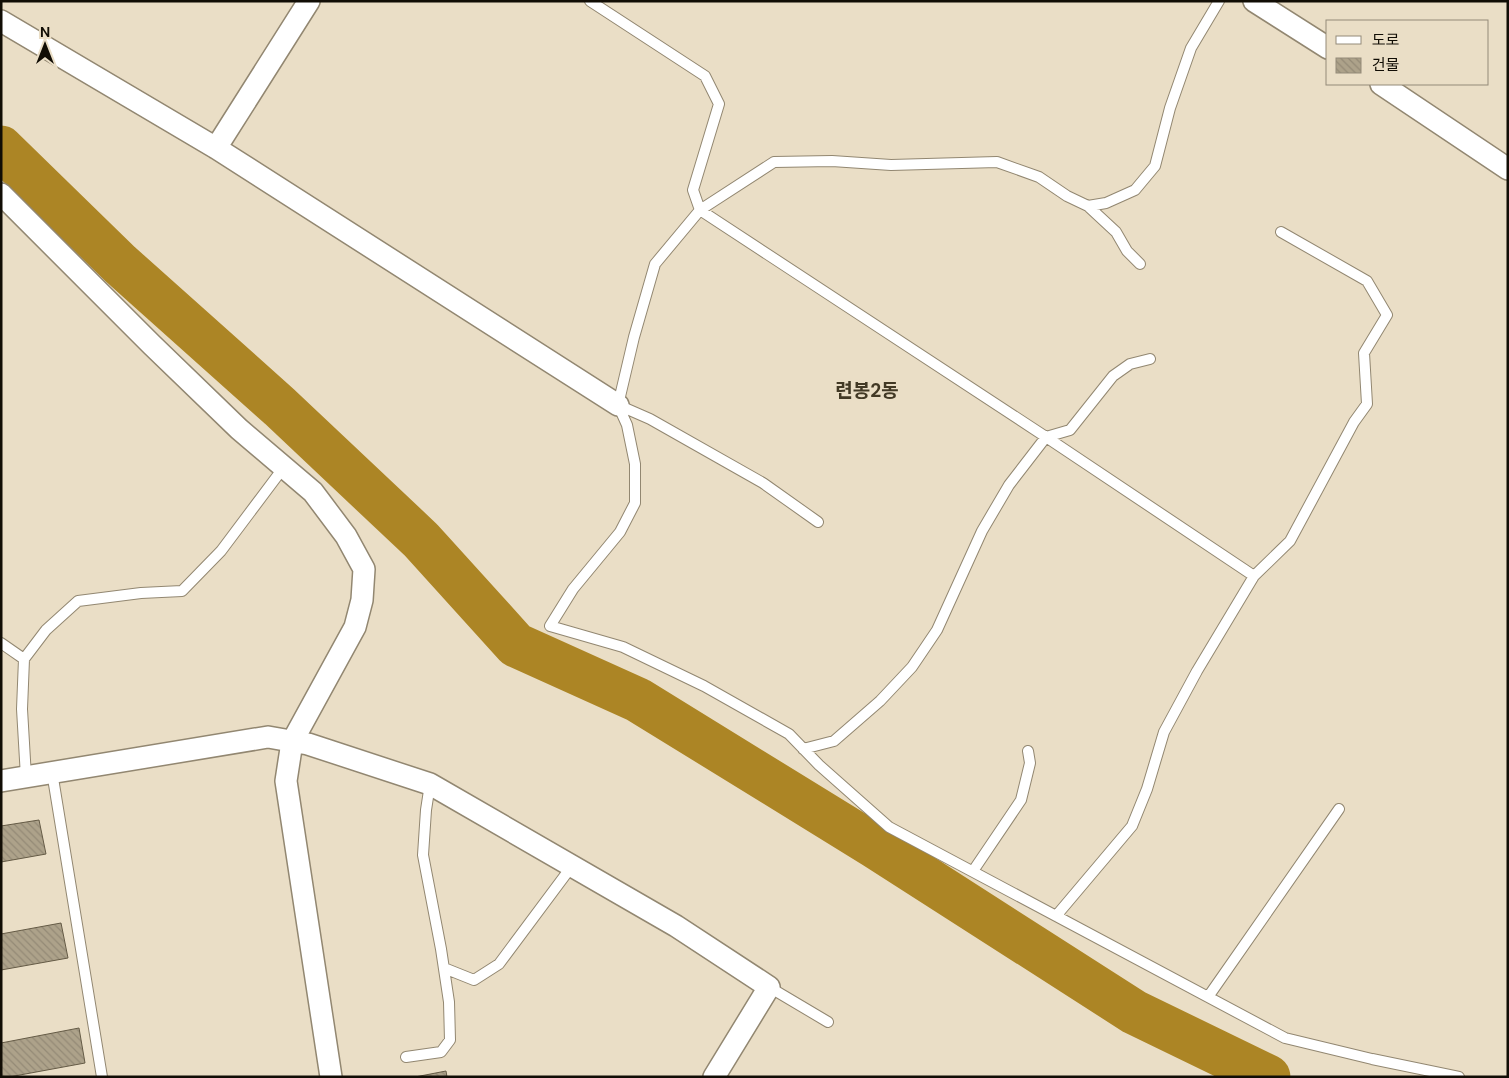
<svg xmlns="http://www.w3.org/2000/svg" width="1509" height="1078" viewBox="0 0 1509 1078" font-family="'DM Sans','Noto Sans KR',sans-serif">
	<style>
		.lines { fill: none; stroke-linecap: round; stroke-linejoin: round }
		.river { stroke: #ac8525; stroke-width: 45 }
		.building { fill: url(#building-back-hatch); stroke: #655b46 }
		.lane-casing { stroke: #928771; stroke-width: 12 }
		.street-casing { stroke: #928771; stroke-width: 24 }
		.lane { stroke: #fff; stroke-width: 10 }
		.street { stroke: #fff; stroke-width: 21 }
		.labels { text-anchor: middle; stroke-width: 5; stroke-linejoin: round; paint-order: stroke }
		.quarter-label { font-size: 19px; font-weight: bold; fill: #423925; stroke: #eadec6 }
	</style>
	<defs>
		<pattern id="building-back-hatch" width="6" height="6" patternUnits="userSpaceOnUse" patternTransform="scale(1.25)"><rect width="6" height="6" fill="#ada28a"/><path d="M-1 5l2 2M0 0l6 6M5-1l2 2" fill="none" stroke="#948a76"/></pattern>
	</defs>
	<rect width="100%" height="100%" fill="#eadec6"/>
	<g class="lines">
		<!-- river -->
		<path class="river" d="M1,148l119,116 160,143 141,133 95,105 122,55 237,146 259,166 134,65"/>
	</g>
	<!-- building -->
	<path class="building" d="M39,820l7,34 -45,8v-36z
		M61,923l7,35 -67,12v-36z
		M79,1028l6,35 -76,14h-8v-34z
		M446,1071l1,6h-32z"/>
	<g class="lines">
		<defs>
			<path id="lane" d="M590,1l115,75 14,28 -26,86 7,20 346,227 208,139
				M1219,1l-28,47 -21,60 -15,58 -20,24 -29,13 -18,3 -21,-10 -28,-19 -42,-15 -106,3 -59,-4 -58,1 -74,48 -45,54 -21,73 -16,68 9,20 8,39v39l-15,29 -47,57 -23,37 73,21 81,39 85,48 30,31 70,62 396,211 87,21 87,18
				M1088,206l28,26 11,19 13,13
				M618,405l32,14 113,64 55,39
				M1,643l23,16
				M803,749l31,-8 46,-40 32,-34 25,-37 45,-99 27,-46 37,-48 24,-7 43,-54 17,-12 20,-5
				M52,772l50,305
				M26,777l-4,-68 2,-50 22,-29 32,-29 63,-8 41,-2 39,-40 63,-84
				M973,871l48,-71 9,-37 -2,-12
				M1056,916l76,-90 15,-37 17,-57 33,-61 57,-95 36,-35 64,-119 13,-18 -3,-51 23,-38 -20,-34 -86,-49
				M444,968l30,12 25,-16 73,-98
				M769,987l59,35
				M1208,997l131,-188
				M406,1057l35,-5 9,-12 -1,-38 -8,-53 -18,-94 3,-45 4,-26"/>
			<path id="street" d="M1254,1l74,47
				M1,21l215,127 402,257
				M1381,84l127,85
				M216,148l93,-147
				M1,194l151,151 87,84 74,63 33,44 18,33 -2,31 -7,27 -63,115 -6,39 45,296
				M1,781l267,-44 40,7 122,40 246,142 93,61 -55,90"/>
		</defs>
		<!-- lane casing -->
		<use href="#lane" class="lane-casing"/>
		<!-- street casing -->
		<use href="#street" class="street-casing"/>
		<!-- lane -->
		<use href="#lane" class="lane"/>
		<!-- street -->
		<use href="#street" class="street"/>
	</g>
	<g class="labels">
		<!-- quarter labels -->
		<g class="quarter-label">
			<text x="867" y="397">련봉2동</text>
		</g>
	</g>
	<!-- border -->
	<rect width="1509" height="1078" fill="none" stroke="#110d05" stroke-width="5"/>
	<!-- legend -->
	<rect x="1326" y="20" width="162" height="65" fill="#eadec6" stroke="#938a79"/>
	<rect x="1336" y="36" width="25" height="8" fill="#ffffff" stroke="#938a79"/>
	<text x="1372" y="45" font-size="15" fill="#110d05">도로</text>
	<rect x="1336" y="58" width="25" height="15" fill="url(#building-back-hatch)" stroke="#938a79"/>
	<text x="1372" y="70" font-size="15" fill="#110d05">건물</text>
	<!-- north arrow -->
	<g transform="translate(45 45)" stroke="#eadec6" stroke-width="4" paint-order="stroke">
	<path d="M0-4L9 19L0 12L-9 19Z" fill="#110d05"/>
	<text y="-8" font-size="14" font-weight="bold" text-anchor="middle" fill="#110d05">N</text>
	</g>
</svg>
